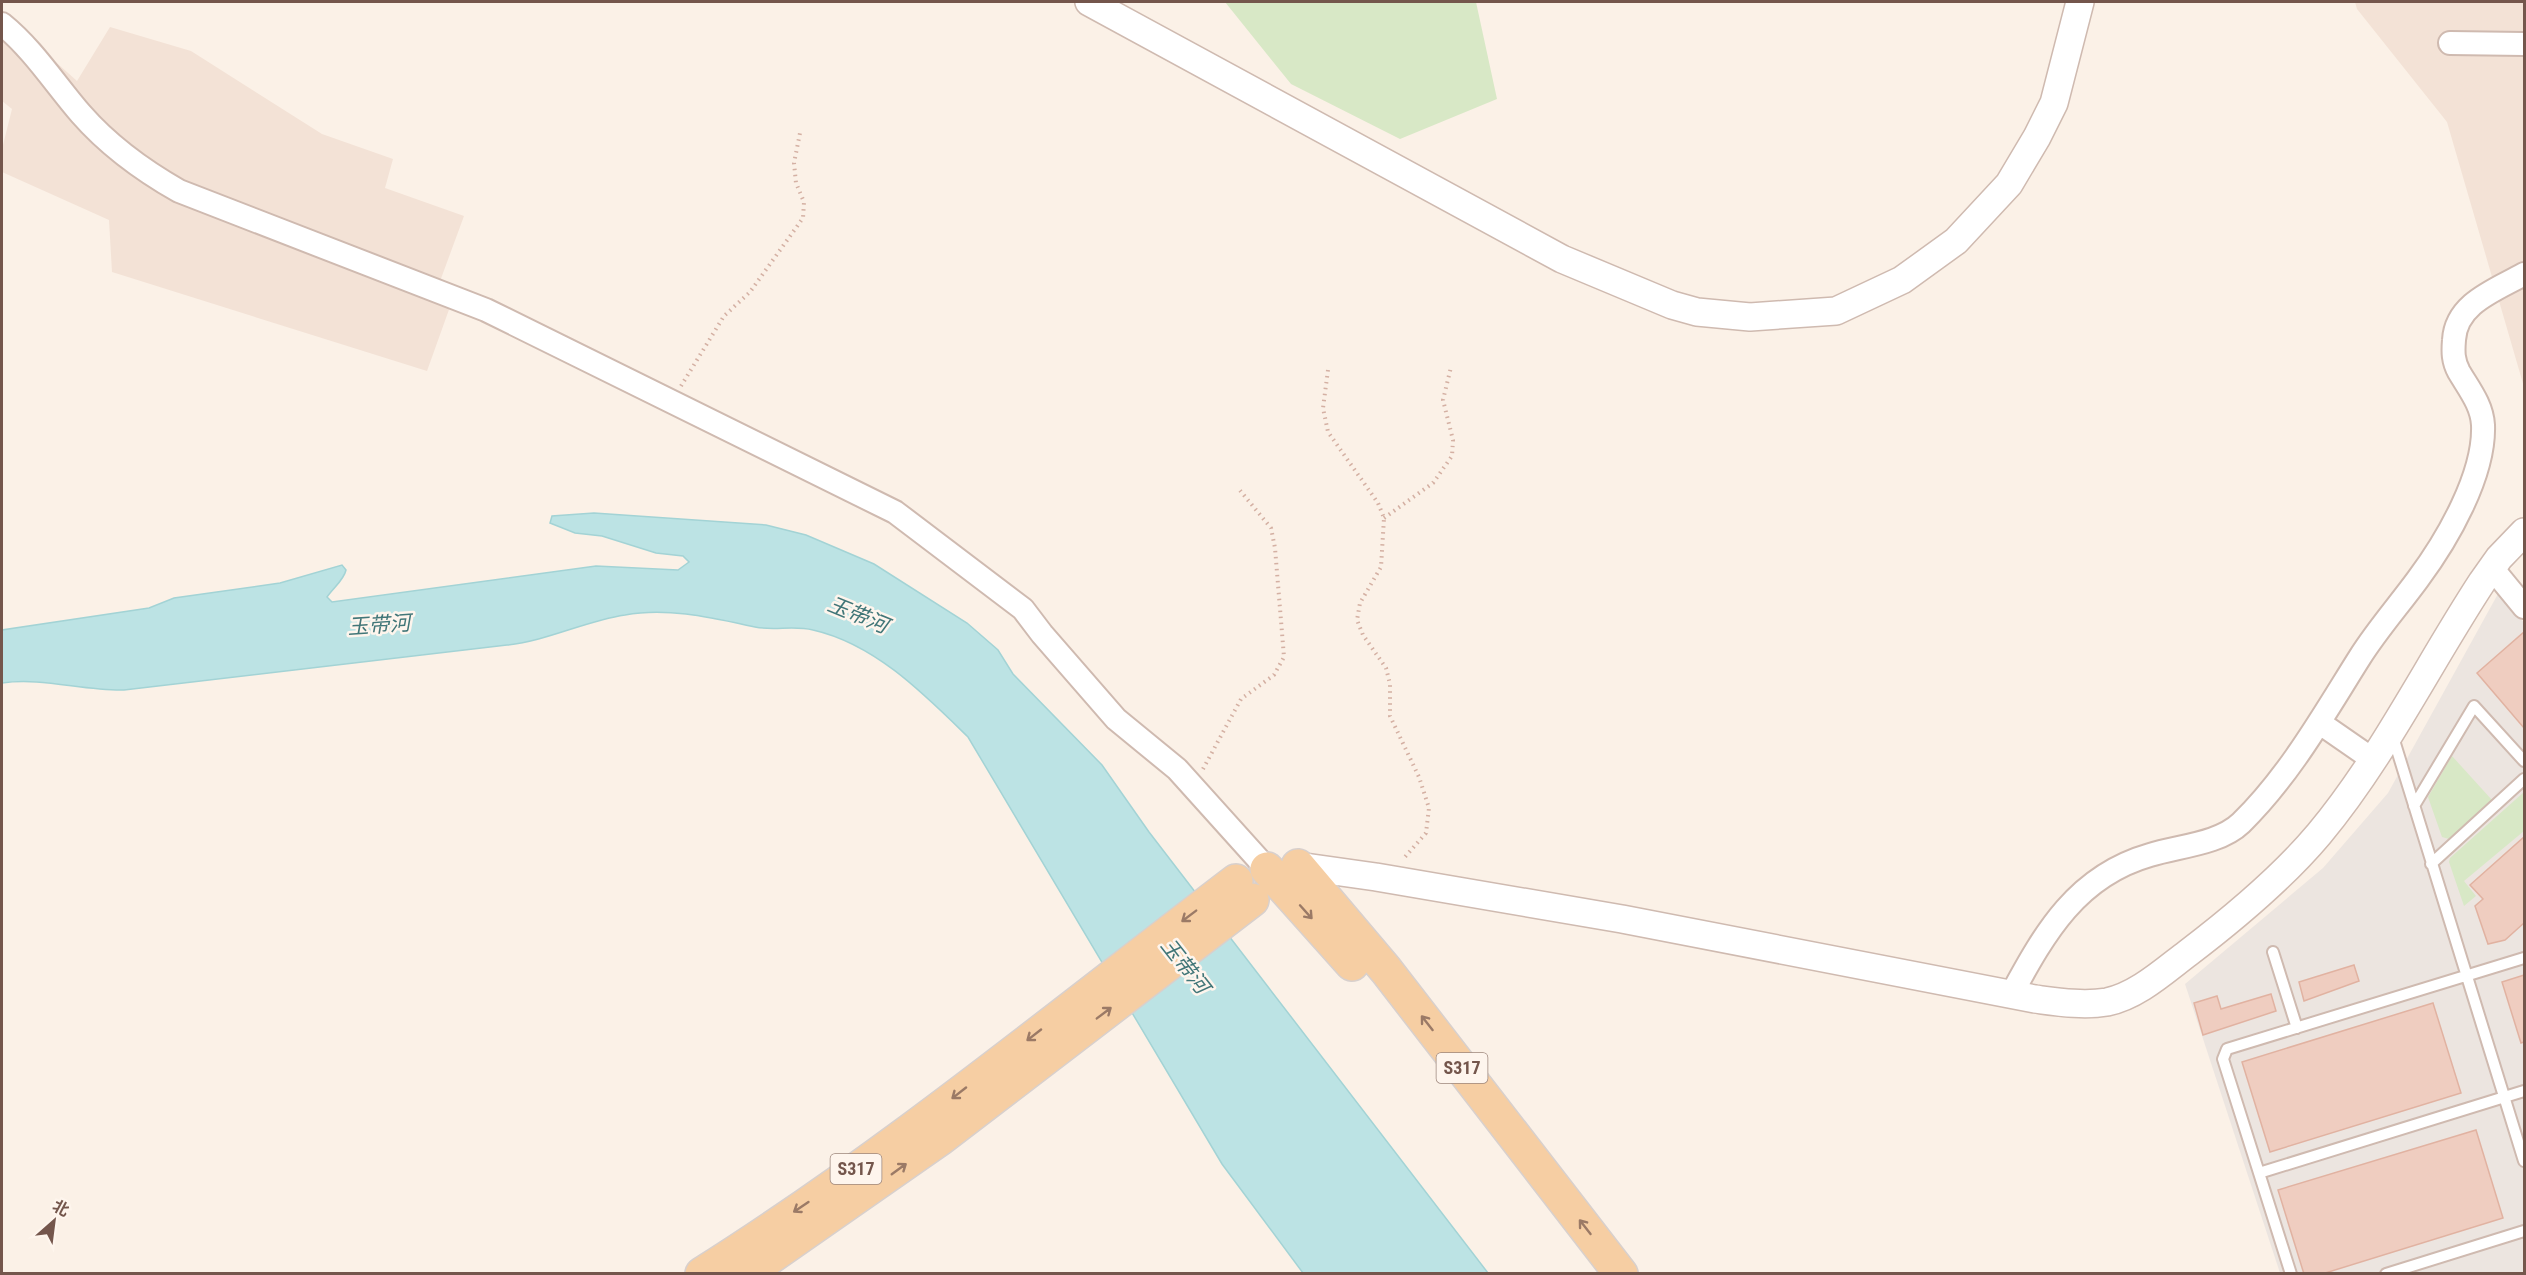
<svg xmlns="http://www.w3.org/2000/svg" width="2526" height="1275" viewBox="0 0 2526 1275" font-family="'Roboto Condensed','Noto Sans SC',sans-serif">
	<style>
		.residential { fill: #f3e2d6 }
		.industrial { fill: #ece5e0 }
		.green { fill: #d8e8c6 }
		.water { fill: #bce3e4; stroke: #a3d3d5; stroke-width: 1.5 }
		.building { fill: #efcdc0; stroke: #e1b2a1; stroke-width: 1.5 }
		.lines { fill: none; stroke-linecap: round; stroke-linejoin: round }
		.service-casing { stroke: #cfbab0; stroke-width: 14 }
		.minor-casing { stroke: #cfbab0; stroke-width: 26 }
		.tertiary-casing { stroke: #cfbab0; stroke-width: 30 }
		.primary-casing { stroke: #d8d0cd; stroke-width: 36 }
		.path { stroke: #d4b0a3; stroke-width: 4; stroke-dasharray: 1.5 4.5; stroke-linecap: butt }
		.service { stroke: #fff; stroke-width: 10 }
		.minor { stroke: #fff; stroke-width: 22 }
		.tertiary { stroke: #fff; stroke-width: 27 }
		.primary { stroke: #f6cea3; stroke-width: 33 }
		.oneway { stroke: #9b7a66 }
		.labels { text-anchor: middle; stroke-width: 5; stroke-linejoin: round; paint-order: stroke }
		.shield { fill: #fef5ed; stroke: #9d867c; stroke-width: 1.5 }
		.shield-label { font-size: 18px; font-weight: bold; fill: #74564c }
		.water-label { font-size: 21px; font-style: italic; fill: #417678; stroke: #fef5ed }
	</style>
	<rect width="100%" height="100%" fill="#fbf1e7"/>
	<!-- residential -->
	<path class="residential" d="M2355,2h169v385l-77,-265 -90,-113z
		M2,14l75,67 33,-54 81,24 131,83 71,25 -8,29 79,28 -25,68 17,6 -29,81 -315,-99 -3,-52 -107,-48v-23l10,-40 -10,-8z"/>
	<!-- industrial -->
	<path class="industrial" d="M2499,592l25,31v650h-244l-95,-289 138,-116 65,-75z"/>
	<!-- green -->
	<path class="green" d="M1225,2h251l21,97 -97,40 -109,-55z
		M2452,756l40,44 -43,39 -7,-2 -14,-40z
		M2524,792v39l-60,50 12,15 -12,10 -15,-44 1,-4z"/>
	<!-- water -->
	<path class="water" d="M594,513l172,12 40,10 68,29 93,59 31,27 15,24 89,91 47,67 339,441h-185l-81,-109 -254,-427c-44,-43 -93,-93 -155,-107 -19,-5 -39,1 -58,-3 -42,-9 -87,-20 -130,-12 -40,6 -78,26 -118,30 -128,15 -255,30 -383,45 -41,1 -82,-13 -122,-7v-53l147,-22 25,-10 106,-15 62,-18 4,5c-2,10 -13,18 -19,27l5,5 264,-36 82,4 11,-8 -6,-6 -27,-3 -54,-17 -27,-3 -25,-10 2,-7z"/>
	<!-- building -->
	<path class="building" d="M2524,632v96l-47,-55z
		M2524,837v86l-19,17 -17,4 -13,-38 8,-7 -13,-14z
		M2354,965l5,16 -55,20 -5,-19z
		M2524,975v67l-3,1 -19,-61z
		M2271,994l5,17 -73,24 -9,-32 23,-7 4,13z
		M2433,1003l28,90 -191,59 -28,-90z
		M2476,1130l27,88 -181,56h-18l-26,-84z"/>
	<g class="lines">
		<defs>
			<path id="service" d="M2393,737l131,424
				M2414,806l60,-100 50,55
				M2431,864l93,-85
				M2273,952l24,76
				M2259,1173l265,-82
				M2291,1274l-68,-215 4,-10 297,-91
				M2386,1274l138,-43"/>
			<path id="minor" d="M2,24c31,25 53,60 79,90 28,32 61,56 98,77l307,119 409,202 128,97 19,25 74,85 61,50 90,100
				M2450,43l74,1
				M2492,568l32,39
				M2320,723l52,36
				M2011,995c34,-63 66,-119 139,-140 29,-9 69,-11 91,-32 49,-48 83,-109 119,-166 17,-27 39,-52 58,-78 29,-39 67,-104 65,-154 -1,-20 -14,-36 -24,-53 -6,-11 -6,-20 -5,-32 2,-37 42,-50 70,-66"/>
			<path id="tertiary" d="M1089,2l473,257 110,46 25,7 53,5 86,-6 66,-31 54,-39 53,-57 28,-47 17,-34 26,-101
				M1298,866l78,11 246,42 413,80c23,3 48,7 72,3 30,-6 57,-31 81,-49 46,-35 94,-75 131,-119 64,-77 108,-168 163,-252l17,-24 25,-26"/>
			<path id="primary" d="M1298,866l88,104 235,304
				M1267,869l85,95
				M702,1274c187,-118 358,-259 534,-393
				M746,1274l195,-136 311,-238"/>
		</defs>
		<!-- service casing -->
		<use href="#service" class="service-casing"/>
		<!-- minor casing -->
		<use href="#minor" class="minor-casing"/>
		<!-- tertiary casing -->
		<use href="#tertiary" class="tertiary-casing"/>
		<!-- primary casing -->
		<use href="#primary" class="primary-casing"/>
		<!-- path -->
		<path class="path" d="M1328,370l-5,38 5,24 50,71 6,15 -3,49 -21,36 -3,17 6,15 23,33 4,16v32l29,61 10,31 -3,25 -22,25
			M681,386l43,-70 26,-24 53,-74 1,-16 -8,-19 -2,-20 6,-30
			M1384,518l49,-35 19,-27 1,-16 -10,-40 8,-33
			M1203,769l38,-70 33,-24 10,-18 -9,-109 -4,-20 -33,-40"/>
		<!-- service -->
		<use href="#service" class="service"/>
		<!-- minor -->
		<use href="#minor" class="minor"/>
		<!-- tertiary -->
		<use href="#tertiary" class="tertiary"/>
		<!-- primary -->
		<use href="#primary" class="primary"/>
	</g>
	<!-- one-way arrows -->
	<defs><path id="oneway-shaft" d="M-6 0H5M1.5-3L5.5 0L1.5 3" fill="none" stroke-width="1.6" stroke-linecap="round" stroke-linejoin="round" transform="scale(1.5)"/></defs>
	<g class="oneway">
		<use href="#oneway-shaft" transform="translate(1306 912) rotate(48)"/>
		<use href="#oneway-shaft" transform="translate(1189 916) rotate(143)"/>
		<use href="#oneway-shaft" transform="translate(1104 1013) rotate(-37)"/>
		<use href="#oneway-shaft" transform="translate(1427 1023) rotate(-128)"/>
		<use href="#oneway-shaft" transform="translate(1034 1035) rotate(142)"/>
		<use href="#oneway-shaft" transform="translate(959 1093) rotate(142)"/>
		<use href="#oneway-shaft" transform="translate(899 1169) rotate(-36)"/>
		<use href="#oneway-shaft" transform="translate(801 1207) rotate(146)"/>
		<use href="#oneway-shaft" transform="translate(1585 1227) rotate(-128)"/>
	</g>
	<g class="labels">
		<!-- shield labels -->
		<g class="shield">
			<rect x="1436.5" y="1053" width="51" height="30" rx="4.5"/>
			<rect x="830.5" y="1154" width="51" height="30" rx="4.5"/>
		</g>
		<g class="shield-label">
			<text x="1462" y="1074">S317</text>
			<text x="856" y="1175">S317</text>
		</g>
		<!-- water labels -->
		<g class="water-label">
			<text transform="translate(858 615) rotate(22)" y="7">玉带河</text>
			<text transform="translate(379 625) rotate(-4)" y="7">玉带河</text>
			<text transform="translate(1185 966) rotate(52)" y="7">玉带河</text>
		</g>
	</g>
	<!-- border -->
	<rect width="2526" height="1275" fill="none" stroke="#74564c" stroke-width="6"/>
	<!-- north arrow -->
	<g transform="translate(54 1221) rotate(28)" stroke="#fef5ed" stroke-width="4.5" paint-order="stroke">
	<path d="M0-4.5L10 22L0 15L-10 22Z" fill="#74564c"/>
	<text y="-9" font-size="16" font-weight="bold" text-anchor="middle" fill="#74564c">北</text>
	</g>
</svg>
